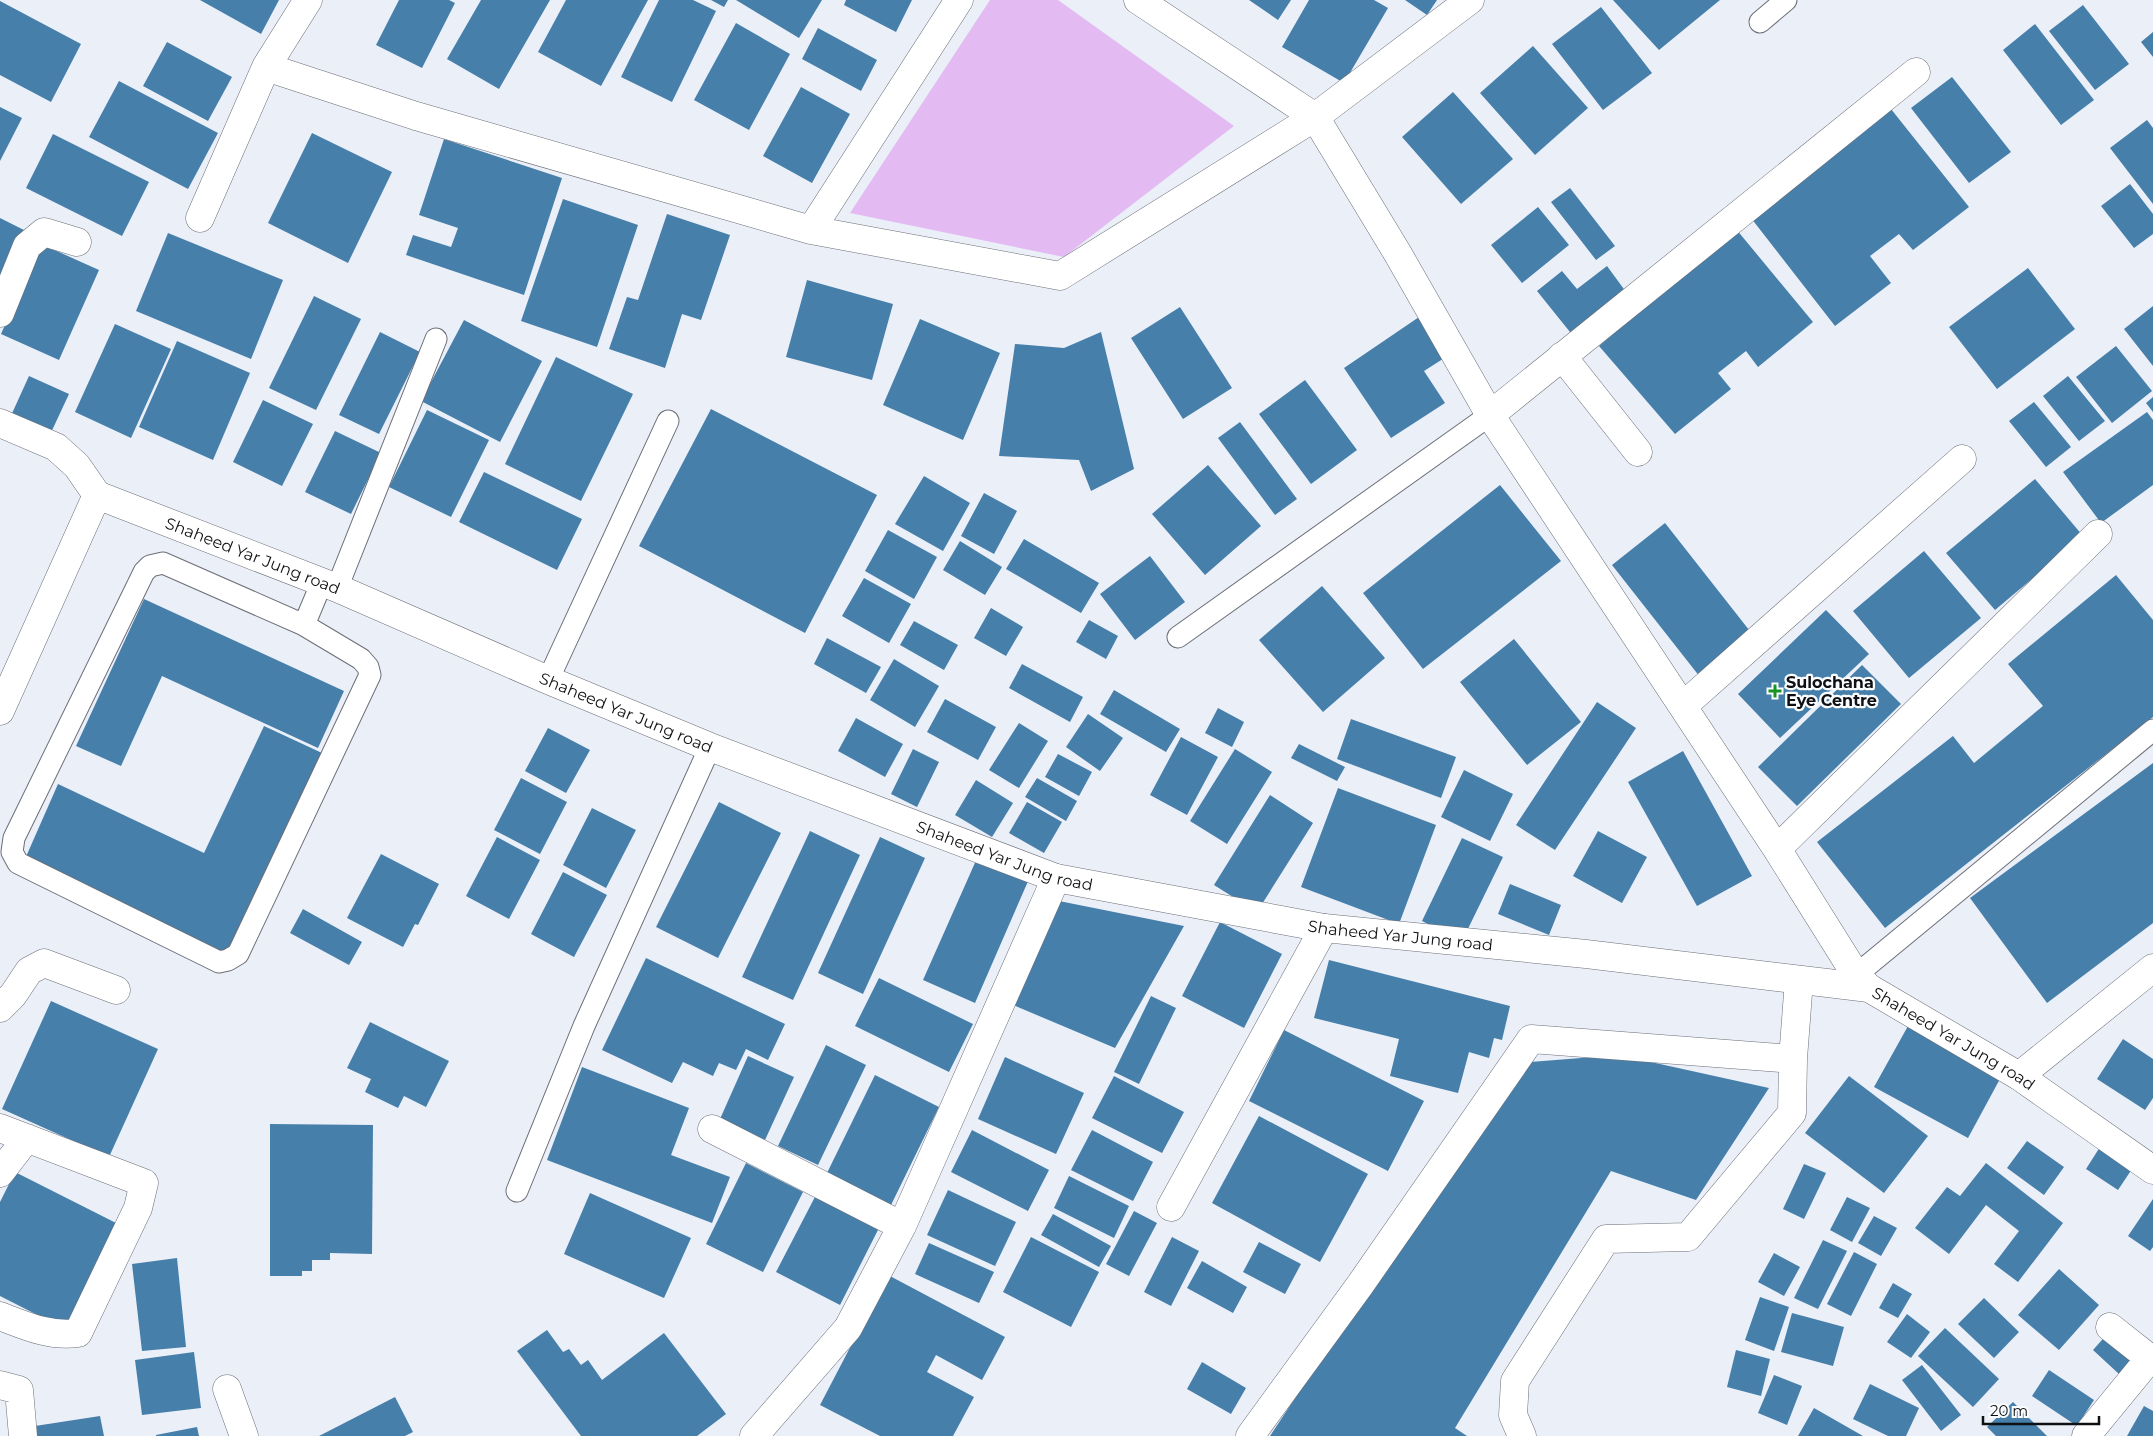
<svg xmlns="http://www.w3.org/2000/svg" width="2153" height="1436" viewBox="0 0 2153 1436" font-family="Montserrat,sans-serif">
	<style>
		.green { fill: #e3baf2 }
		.building { fill: #467faa }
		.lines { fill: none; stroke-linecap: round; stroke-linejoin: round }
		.lane-casing { stroke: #6c6f78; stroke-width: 23 }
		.street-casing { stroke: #6c6f78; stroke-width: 29 }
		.secondary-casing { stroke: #6c6f78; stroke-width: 29 }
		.lane { stroke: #fff; stroke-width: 21 }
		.street { stroke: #fff; stroke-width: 28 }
		.secondary { stroke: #fff; stroke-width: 28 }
		.poi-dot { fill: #179424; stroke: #fbfcfe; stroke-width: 2 }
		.labels { text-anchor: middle; stroke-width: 4.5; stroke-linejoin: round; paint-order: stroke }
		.street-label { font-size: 16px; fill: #0e1013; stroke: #fbfcfe }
		.poi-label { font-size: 16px; font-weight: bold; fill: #0e1013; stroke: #fbfcfe; text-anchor: start }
	</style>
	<rect width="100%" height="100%" fill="#ebeff8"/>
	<!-- green -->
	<path class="green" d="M990,0h68l176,126 -170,131 -214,-44z"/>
	<!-- building -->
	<path class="building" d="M200,0h79l-18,34z
		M399,0h50l6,3 -33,65 -46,-23z
		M481,0h69l-51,89 -52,-30z
		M566,0h82l-47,86 -63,-34z
		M659,0h34l23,11 -44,91 -51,-25z
		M711,0h17l-4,7z
		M736,0h86l-23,38z
		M846,0h66l-16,32 -52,-27z
		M1249,0h42l-13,20z
		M1309,0h65l14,8 -44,75 -62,-36z
		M1405,0h32l-10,15z
		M1613,0h107l-61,50z
		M0,1l81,43 -30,58 -51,-27z
		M2083,5l46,59 -34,26 -46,-59z
		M1601,7l51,66 -49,37 -51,-66z
		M736,23l54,31 -41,76 -55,-30z
		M2035,24l59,76 -33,25 -58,-75z
		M818,28l59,32 -16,31 -59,-32z
		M2153,32v25l-12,-15z
		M167,42l65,35 -24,44 -65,-35z
		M1533,46l55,62 -53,47 -55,-62z
		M1952,77l59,75 -42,31 -58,-75z
		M119,81l99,52 -30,56 -99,-52z
		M801,87l49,27 -38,69 -49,-27z
		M1453,92l60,67 -52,45 -59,-67z
		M0,107l22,11 -22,43z
		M1891,109l78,98 -56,43 -14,-16 -29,22 21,27 -56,43 -84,-108z
		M2147,120l6,8v76l-43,-56z
		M312,133l80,39 -44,91 -80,-40z
		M53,134l96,48 -27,54 -96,-48z
		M444,139l118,39 -38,117 -118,-40 7,-20 38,12 7,-19 -39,-13z
		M2130,184l23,30v20l-19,14 -33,-42z
		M1570,188l45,58 -19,14 -45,-58z
		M563,199l75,26 -41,122 -76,-26z
		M1538,207l31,38 -47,38 -31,-38z
		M667,214l63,21 -29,85 -19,-6 -17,54 -56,-19 18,-52 11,3z
		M0,218l26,13 -26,55z
		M1736,229l77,93 -55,45 -12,-16 -28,22 13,16 -56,45 -76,-88z
		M168,233l115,47 -32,79 -115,-48z
		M41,244l58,26 -40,90 -58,-26z
		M1607,266l22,30 -55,41 -37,-46 25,-20 15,18z
		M2028,268l47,61 -78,60 -48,-62z
		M807,280l86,24 -21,76 -86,-23z
		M314,296l47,23 -45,91 -47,-22z
		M2153,306v60l-29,-37z
		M1180,307l52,81 -49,31 -52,-81z
		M1422,315l27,40 -25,16 21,32 -54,35 -47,-70z
		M920,319l80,34 -37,87 -80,-35z
		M464,320l78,41 -42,81 -79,-41z
		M115,324l56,25 -40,89 -56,-26z
		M380,332l40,20 -41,82 -40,-19z
		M1101,332l33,137 -43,22 -12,-31 -80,-4 16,-112 49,4z
		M177,341l73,32 -37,87 -74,-33z
		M2116,346l36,45 -40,32 -36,-46z
		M556,357l77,37 -52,107 -76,-37z
		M29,376l40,18 -21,45 -39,-19z
		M2068,376l37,45 -26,20 -36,-45z
		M1305,380l52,70 -46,34 -52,-70z
		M2153,397v15l-7,-9z
		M263,400l50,24 -31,62 -49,-24z
		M2034,402l37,45 -25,20 -37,-46z
		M711,409l166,86 -72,138 -166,-87z
		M427,410l62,30 -38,77 -62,-30z
		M2147,412l6,8v65l-52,38 -38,-51z
		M1240,422l57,77 -22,16 -57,-77z
		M335,431l46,22 -30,61 -46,-22z
		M1208,465l53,61 -56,49 -53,-61z
		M484,472l98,47 -25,51 -98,-48z
		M924,476l46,27 -27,48 -48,-27z
		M2035,479l48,57 -88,74 -49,-57z
		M1500,485l61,76 -138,108 -60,-76z
		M984,493l33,18 -23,43 -33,-18z
		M1665,523l88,112 -53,42 -88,-112z
		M888,530l49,27 -23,42 -49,-28z
		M1024,539l75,44 -18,30 -75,-44z
		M960,541l42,26 -17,28 -42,-25z
		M1924,551l57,67 -72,60 -56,-67z
		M1150,556l35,46 -50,38 -35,-46z
		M2116,575l37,45v97l-268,211 -68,-86 136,-106 21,27 69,-57 -35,-42z
		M864,578l47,26 -22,39 -47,-27z
		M1322,586l63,72 -62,54 -64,-72z
		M144,599l200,92 -26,57 -156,-72 -41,90 -45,-20z
		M991,608l32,19 -17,29 -32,-18z
		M1826,610l43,44 -89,84 -42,-44z
		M1089,620l29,16 -12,23 -30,-17z
		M914,621l44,24 -14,25 -44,-25z
		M827,638l54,29 -15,26 -52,-29z
		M1514,639l67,83 -54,43 -67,-83z
		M894,659l45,27 -24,41 -45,-27z
		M1022,664l61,33 -13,25 -61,-34z
		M1862,665l39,39 -104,102 -39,-39z
		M1114,690l66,39 -14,23 -66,-38z
		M945,699l51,28 -18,33 -51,-28z
		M1597,702l39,26 -81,122 -39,-25z
		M1218,708l26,14 -12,25 -27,-14z
		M1088,714l35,24 -23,33 -34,-24z
		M856,718l47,26 -18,33 -47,-26z
		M1351,719l105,38 -15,41 -104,-39z
		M1019,723l29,18 -29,47 -30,-18z
		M264,726l58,27 -95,201 -202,-95 33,-75 146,69z
		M548,728l42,22 -24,43 -41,-22z
		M1181,737l37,20 -31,58 -37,-20z
		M1299,744l46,23 -8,14 -46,-23z
		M913,749l26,13 -22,45 -26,-13z
		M1235,749l37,23 -45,72 -37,-23z
		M1683,751l69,125 -55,30 -69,-124z
		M1058,754l34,18 -13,24 -34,-19z
		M2153,763v160l-106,80 -77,-105z
		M1464,770l49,24 -23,47 -49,-24z
		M521,778l46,24 -27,52 -46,-24z
		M1037,778l40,23 -11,20 -41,-24z
		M976,780l37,23 -21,34 -37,-22z
		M1338,788l98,37 -37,99 -98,-37z
		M1270,795l43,28 -56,89 -43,-27z
		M719,802l62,31 -63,125 -62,-31z
		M1027,802l35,20 -18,31 -35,-20z
		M592,808l44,22 -30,58 -43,-23z
		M810,831l50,24 -67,145 -51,-23z
		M1598,831l49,26 -25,46 -49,-27z
		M497,837l43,23 -31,59 -43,-23z
		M880,837l45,21 -62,136 -45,-21z
		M1462,838l41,19 -41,84 -40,-20z
		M381,854l58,30 -21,41 -3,-1 -12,23 -56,-29z
		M978,856l51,23 -54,124 -52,-23z
		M563,872l44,23 -33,62 -43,-23z
		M1510,884l51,21 -12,30 -51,-21z
		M1059,901l125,25 -69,122 -102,-43z
		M303,909l59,33 -13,23 -59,-32z
		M1220,922l62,32 -38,74 -62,-32z
		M646,958l139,66 -17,36 -22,-11 -10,21 -17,-7 -6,13 -30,-14 -11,21 -70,-33z
		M1329,960l181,46 -8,34 -8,-2 -5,20 -20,-6 -11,41 -68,-17 9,-37 -85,-21z
		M879,978l94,46 -24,48 -94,-46z
		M1151,996l25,12 -37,76 -25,-12z
		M51,1001l107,48 -49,108 -107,-48z
		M370,1022l79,39 -23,46 -22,-11 -6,12 -33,-16 6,-13 -24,-11z
		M1908,1026l93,51 -33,61 -94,-51z
		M1284,1030l140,71 -36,70 -139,-70z
		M2123,1039l30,20v39l-8,12 -48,-31z
		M826,1045l40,20 -48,100 -40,-19z
		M1619,1055l150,33 -73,112 -85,-29 -156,257 12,8h-197l247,-373z
		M748,1056l46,21 -29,63 -45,-21z
		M1005,1057l79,36 -28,61 -78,-35z
		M582,1067l107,41 -18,47 59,22 -18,46 -165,-63z
		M875,1075l64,32 -48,98 -64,-32z
		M1114,1076l70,36 -22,41 -70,-35z
		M1849,1076l79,60 -44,57 -79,-60z
		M1259,1116l109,58 -48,88 -108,-59z
		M270,1124l103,1 -1,129 -42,-1v7h-18v11h-10v5h-32z
		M972,1130l77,40 -21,41 -77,-39z
		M1092,1130l61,32 -20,39 -62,-31z
		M2027,1141l37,26 -20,28 -37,-27z
		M2100,1147l32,22 -14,21 -32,-21z
		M746,1163l57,29 -40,80 -57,-28z
		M1986,1163l77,60 -45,59 -24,-18 25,-33 -33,-26 -37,49 -34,-26 32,-41 13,9z
		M1804,1164l22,9 -22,46 -21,-10z
		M15,1172l103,52 -53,105 -65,-33v-94z
		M1069,1176l60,30 -15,32 -60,-30z
		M948,1190l68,32 -21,44 -68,-31z
		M590,1193l101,45 -27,60 -100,-44z
		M817,1193l63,33 -40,79 -64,-33z
		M1847,1197l23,11 -18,34 -22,-12z
		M2153,1199v48l-3,4 -22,-15z
		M1134,1211l23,12 -28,53 -23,-12z
		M1053,1214l58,32 -12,21 -58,-32z
		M1874,1216l23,12 -16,28 -23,-13z
		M1031,1237l68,35 -28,55 -68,-35z
		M1172,1237l27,14 -28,55 -27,-14z
		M1823,1240l24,11 -29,58 -24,-11z
		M1259,1242l42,22 -16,30 -42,-22z
		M929,1243l65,29 -15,31 -64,-29z
		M1854,1252l23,12 -26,52 -24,-12z
		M1774,1253l26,14 -16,29 -26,-14z
		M177,1258l9,89 -44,4 -10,-87z
		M1202,1261l45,26 -14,26 -46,-25z
		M2059,1269l40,36 -40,45 -41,-35z
		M888,1275l117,62 -23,43 -46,-25 -9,17 47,25 -21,39h-73l-60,-31z
		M1893,1283l19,11 -14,24 -19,-10z
		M1760,1297l29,10 -15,44 -29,-11z
		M1984,1298l35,34 -25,26 -36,-34z
		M1792,1313l52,14 -11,39 -52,-14z
		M1907,1314l23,18 -19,26 -24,-16z
		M1945,1328l54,51 -26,28 -55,-51z
		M547,1330l16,22 6,-3 12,16 7,-5 14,20 62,-47 62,81 -29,22h-116l-64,-85z
		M2109,1332l27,23 -17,19 -26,-24z
		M1736,1350l34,9 -9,37 -34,-9z
		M194,1352l7,56 -59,7 -7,-55z
		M1202,1362l44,26 -15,26 -44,-25z
		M1922,1365l39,50 -20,16 -39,-51z
		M2049,1370l45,30 -17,26 -45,-30z
		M1774,1375l28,11 -15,39 -29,-12z
		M1870,1384l49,24 -13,28h-18l-35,-17z
		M395,1397l18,35 -8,4h-86z
		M2013,1402l34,34h-51l-9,-9z
		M2144,1406l9,5v25h-26z
		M1814,1408l49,28h-65z
		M100,1416l4,20h-67l-2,-10z
		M197,1427l2,9h-43v-1z"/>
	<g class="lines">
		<defs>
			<path id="lane" d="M1760,22l26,-22
				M337,588l99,-249
				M304,625l57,34 7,8 2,8 -132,279 -10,6 -9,2 -201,-99 -6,-11 2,-14 130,-266 6,-6 13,-3 141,62 18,-43
				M1178,637l312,-222
				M548,680l120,-259
				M1856,975l297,-245
				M517,1191l67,-165 126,-279"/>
			<path id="street" d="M1138,0l177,117 83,137 92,161 287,434 79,126 13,13
				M266,67l150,49 395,114 249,46 255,-159 155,-117
				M200,218l66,-151 42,-67
				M811,230l148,-230
				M0,313l27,-67 17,-14 33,10
				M1562,356l76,96
				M1490,415l426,-343
				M0,423l56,24 21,19 20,29
				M1683,706l279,-247
				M1777,849l321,-315
				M0,1008l13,-13 16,-24 15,-8 72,27
				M2019,1076l134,-108
				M0,1128l144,55 -6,25 -60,125c-28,4 -52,-7 -78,-17
				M712,1129l190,97
				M0,1173l27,-35
				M1171,1207l153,-279
				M2110,1327l43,34
				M0,1385l19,5 4,46
				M227,1389l17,47
				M754,1436l94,-108 54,-102 154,-348
				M1250,1436l110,-151 171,-246 262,20 6,-79
				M1522,1436l-9,-21 2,-34 91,-142 82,-2 104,-124 1,-54
				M2086,1436l64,-78"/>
			<g id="secondary">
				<path id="s1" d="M0,711l97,-216 240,93 211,92 162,67 346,131 268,50 262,26 283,34 150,88 134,94"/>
			</g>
		</defs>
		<!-- lane casing -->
		<use href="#lane" class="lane-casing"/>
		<!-- street casing -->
		<use href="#street" class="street-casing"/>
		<!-- secondary casing -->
		<use href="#secondary" class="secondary-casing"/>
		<!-- lane -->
		<use href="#lane" class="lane"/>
		<!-- street -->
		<use href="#street" class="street"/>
		<!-- secondary -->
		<use href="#secondary" class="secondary"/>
	</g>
	<!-- markers -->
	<path class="poi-dot" d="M1772.5 683.5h5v5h5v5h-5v5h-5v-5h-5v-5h5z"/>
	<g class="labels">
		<!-- street labels -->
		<g class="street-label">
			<text dy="6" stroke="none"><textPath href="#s1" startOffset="404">Shaheed Yar Jung road</textPath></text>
			<text dy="6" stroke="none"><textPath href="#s1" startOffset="809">Shaheed Yar Jung road</textPath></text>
			<text dy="6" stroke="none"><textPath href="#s1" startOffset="1214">Shaheed Yar Jung road</textPath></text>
			<text dy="6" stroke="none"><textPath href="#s1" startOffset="1619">Shaheed Yar Jung road</textPath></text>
			<text dy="6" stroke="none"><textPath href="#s1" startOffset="2189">Shaheed Yar Jung road</textPath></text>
		</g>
		<!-- poi labels -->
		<g class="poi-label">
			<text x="1786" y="688">Sulochana<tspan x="1786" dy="18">Eye Centre</tspan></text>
		</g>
	</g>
	<!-- scale -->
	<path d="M1983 1416v8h116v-8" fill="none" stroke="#0e1013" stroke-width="2.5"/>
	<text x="1990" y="1416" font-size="15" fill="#0e1013" stroke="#fbfcfe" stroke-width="4" paint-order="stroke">20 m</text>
</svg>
